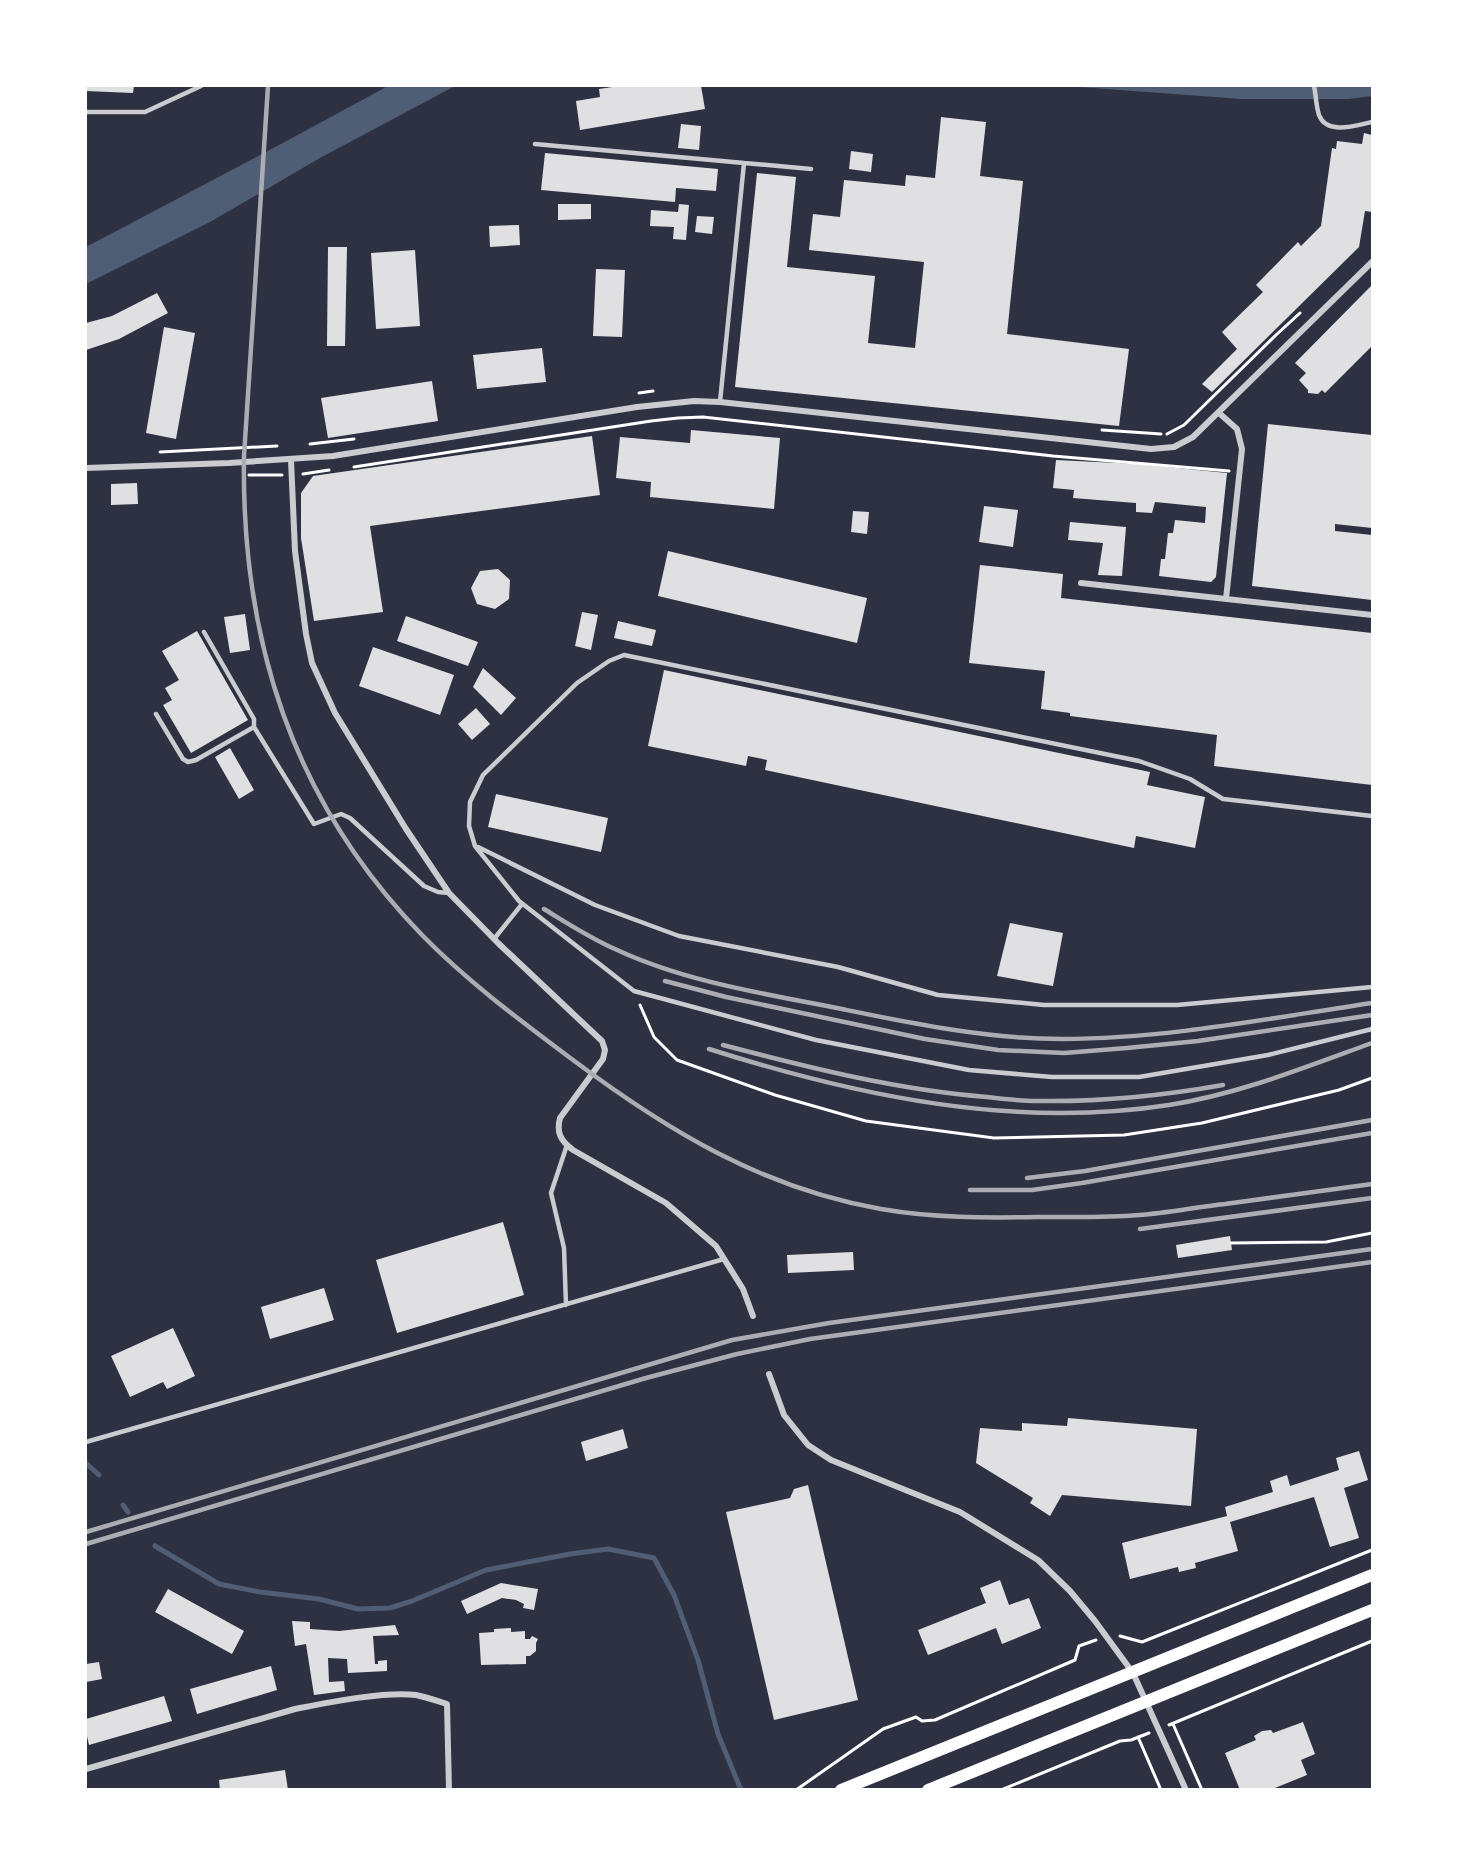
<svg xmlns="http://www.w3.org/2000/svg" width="1458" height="1875" viewBox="0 0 1458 1875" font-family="Barlow,sans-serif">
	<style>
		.water { fill: #4f5d75 }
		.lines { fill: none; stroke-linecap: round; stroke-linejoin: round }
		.stream { stroke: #4f5d75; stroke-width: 5 }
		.building { fill: #e0e0e3 }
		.path { stroke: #fff; stroke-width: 3 }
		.service { stroke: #caccd0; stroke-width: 4.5 }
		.minor { stroke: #caccd0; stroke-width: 6 }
		.secondary { stroke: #fff; stroke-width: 12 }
		.rail { stroke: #abadb3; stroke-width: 4.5 }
	</style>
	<rect width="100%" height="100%" fill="#2d3142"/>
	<!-- water -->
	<path class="water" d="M388,86h67l-135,72 -110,64 -124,62v-37l195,-103z
		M1066,86h306v10l-23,3h-108z"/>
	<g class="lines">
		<!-- stream -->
		<path class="stream" d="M86,1463l13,12
			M123,1505l5,7
			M155,1546l64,38 41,8 59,7 39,10 32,-1 22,-7 74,-31 84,-16 38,-5 46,9 20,37 24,65 20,74 23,56"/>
	</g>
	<!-- building -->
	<path class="building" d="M86,86h48l-1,7 -47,-2z
		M619,86h82l4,23 -125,21 -4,-29 24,-4 -1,-8z
		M941,117l45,5 -6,54 43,5 -16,153 122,15 -10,77 -384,-39 22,-214 39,4 -9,90 88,9 -7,67 47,5 9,-86 -115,-12 4,-36 27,3 4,-37 61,6 1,-11 29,3z
		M681,124l20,2 -2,24 -21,-2z
		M1364,133l8,2v77l-7,-1 -6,36 -147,145 -10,-8 35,-35 -15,-17 41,-40 -7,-7 42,-43 3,4 20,-20 11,-78 4,1 1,-8 25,3z
		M851,151l22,3 -2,18 -22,-3z
		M545,153l173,16 -2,22 -40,-3 -1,14 -134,-12z
		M558,204h33v15l-33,1z
		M679,204l10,1 -3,35 -13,-1 1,-12 -24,-1 1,-16 27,2z
		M697,216l17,1 -2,17 -17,-2z
		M519,225l1,20 -30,2 -1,-21z
		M328,247h19l-2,99h-18z
		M415,250l5,76 -44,3 -5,-76z
		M596,269l29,1 -3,67 -29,-1z
		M1372,285v61l-47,47 -3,-3 -4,4 -10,-1v-3l-9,-10 7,-7 -11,-10z
		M157,293l11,20 -49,26 -33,11v-27l26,-7z
		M164,327l31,6 -19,106 -30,-6z
		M542,348l4,34 -69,7 -4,-34z
		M432,381l6,40 -110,17 -7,-40z
		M1268,424l104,11v93l-37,-4v7l37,4v65l-120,-14z
		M691,430l89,8 -6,71 -124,-12 1,-15 -35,-4 4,-41 70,6z
		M592,436l8,59 -230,31 13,86 -69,9 -13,-83v-45l12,-17z
		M1056,460l82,4 89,9 -11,104 -5,5 -52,-6 2,-17h4l3,-26h5l2,-13 30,3 1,-16 -51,-5 -3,11 -16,-1v-9l-63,-5 1,-8 -21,-2z
		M137,483l1,21 -27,1v-21z
		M984,506l34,4 -5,37 -34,-5z
		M853,511l16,1 -2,22 -16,-2z
		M1070,522l56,5 -4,49 -24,-1 5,-32 -35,-3z
		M668,551l199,47 -10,45 -199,-47z
		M980,565l83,9 -2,24 311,35v152l-158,-19 3,-31 -147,-19v-3l-29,-4 4,-38 -76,-8z
		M498,569l12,11 -1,19 -14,10 -18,-5 -6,-16 9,-17z
		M582,612l16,3 -7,35 -16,-4z
		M245,614l5,36 -20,3 -6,-36z
		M406,616l72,26 -10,24 -71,-25z
		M618,621l38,9 -4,16 -38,-8z
		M197,631l51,89 -57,33 -28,-48 9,-5 -7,-12 14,-8 -17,-29z
		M373,647l81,28 -14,40 -81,-29z
		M483,668l33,30 -15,17 -28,-28z
		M664,670l486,102 -3,13 58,12 -10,51 -59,-12 -2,12 -369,-78 2,-10 -19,-4 -2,10 -98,-20z
		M476,708l14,16 -18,16 -14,-16z
		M230,748l24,42 -15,9 -24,-42z
		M496,794l112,24 -7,34 -113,-25z
		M1010,923l53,10 -10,53 -56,-10z
		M503,1222l21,73 -127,38 -21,-73z
		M1230,1236l2,14 -54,8 -2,-13z
		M853,1252l1,18 -66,3 -1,-18z
		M324,1288l10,32 -64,19 -9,-32z
		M173,1328l22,48 -28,13 -4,-7 -33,15 -19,-41z
		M1068,1418l129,11 -6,77 -129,-11 -12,21 -20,-13 3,-5 -57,-35 4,-35 42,3v-8l45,3z
		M623,1429l5,19 -42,13 -5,-19z
		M1359,1451l9,29 -24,8 15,50 -29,9 -16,-50 -84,25 8,29 -43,12 1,5 -17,4 -1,-5 -48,12 -8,-36 105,-27 -2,-9 48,-15 -3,-11 17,-6 3,11 49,-16 -3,-12z
		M808,1485l50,215 -84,20 -48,-208 64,-14 4,-9z
		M1000,1580l9,25 20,-7 12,30 -39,16 -6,-16 -68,27 -10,-25 68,-27 -6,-15z
		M501,1583l37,6 -4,21 -11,-2 1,-4 -8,-4 -14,-2 -35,16 -6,-13z
		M168,1589l76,42 -12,23 -77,-42z
		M292,1621l18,1v7l29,2 56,-6 4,10 -26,1 2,28h3v-3l9,-1v11l-39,2 -1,-14 -19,-1 1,24 15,-1 1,10 -31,4 -8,-51 -11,2z
		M511,1628v4l14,-1v8h5l2,-3 6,3 -2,4v8l-6,5h-4v8l-45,1 -2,-32 15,-1v-3z
		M99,1662l3,17 -16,3v-18z
		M271,1666l6,24 -80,24 -7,-25z
		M164,1696l8,25 -83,24 -3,-13v-13z
		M1303,1722l12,32 -14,6 6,15 -37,15h-30l-15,-37 31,-13 -2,-4 8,-5 9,-1 2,3z
		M285,1770l3,20h-68l-1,-10z"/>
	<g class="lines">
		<!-- path -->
		<path class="path" d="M1276,335l24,-22
			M639,393l14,-2
			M1102,430l59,4
			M1167,434l17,-9 92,-90
			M310,444l44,-5
			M160,452l117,-6
			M354,467l297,-46 27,-3 25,-1 350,39 176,15
			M303,474l26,-4
			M249,475h33
			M640,1005l14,32 23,23 98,35 91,26 128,17 130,-3 78,-12 137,-33 33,-12
			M1231,1243l95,-1 46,-9
			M1120,1636l22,6 230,-92
			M1173,1724l29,66
			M1169,1725l203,-84
			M1138,1737l23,53
			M796,1790l87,-61 33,-12 6,4 13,-1 140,-60 4,-14 17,-6
			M1001,1790l119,-49 11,-1 18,-7"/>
		<!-- service -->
		<path class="service" d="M1314,86c2,9 2,20 5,29 8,21 38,10 53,7
			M86,112h59l56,-26
			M535,144l209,19
			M720,402l24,-239 67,6
			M204,632l50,87v8l60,97 27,-10 9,4 74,68 14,6 11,1
			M156,714l27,45 5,3 8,-2 58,-33
			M1372,816l-149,-17 -33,-20 -51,-18 -515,-106 -15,6 -32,22 -94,92 -13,27 -1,24 6,20 44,55 115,90 182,49 153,30 83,7h87l129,-22 104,-26
			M478,847l117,58 84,31 159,31 100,28 106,10h133l195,-18
			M494,939l28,-35
			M566,1305l-2,-57 -13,-55 16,-48
			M86,1442l638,-183"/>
		<!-- minor -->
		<path class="minor" d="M1219,413l18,16 5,20 -16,150
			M291,460l4,91 11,83 6,29 23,50 71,116 43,64 49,50 104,98 3,9 -2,9 -43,59c-4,15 1,23 13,32l93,53 50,43 27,43 10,27
			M86,468l143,-5 104,-7 304,-49 57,-6 26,1 431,47 23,-2 19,-10 179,-175
			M1081,583l291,32
			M769,1374l15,41 24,30 23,15 129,52 78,48 32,31 25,30 38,52 53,117
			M86,1769l209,-60c31,-6 89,-18 121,-14 10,2 21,6 31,9l2,86"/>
		<!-- secondary -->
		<path class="secondary" d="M841,1790l531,-215
			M928,1790l444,-180"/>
		<!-- rail -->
		<path class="rail" d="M268,86l-24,370c-3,183 48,345 178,479 46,47 99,86 151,125 95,71 189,128 308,149 52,9 104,9 156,8 34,0 68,1 102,-2 29,-2 57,-8 86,-11 49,-7 98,-13 147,-20
			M544,909c23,14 46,29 71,40 70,33 151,45 227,60 73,15 145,30 220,30 104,0 208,-21 310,-36
			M665,981l61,16 199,42 73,11 66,3 63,-5 71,-7 174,-26
			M723,1045c87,23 175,45 264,52 17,2 33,4 50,4 63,1 124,-5 186,-16
			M709,1049c148,47 304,80 460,56 70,-11 137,-38 203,-62
			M1027,1178l58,-7 287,-51
			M970,1190h62l50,-7 290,-50
			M1140,1229l232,-31
			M86,1532l646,-192 97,-17 543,-74
			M86,1544l560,-166 91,-24 73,-15 562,-77"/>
	</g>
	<!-- border -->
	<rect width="1458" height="1875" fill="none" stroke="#ffffff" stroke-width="174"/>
</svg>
